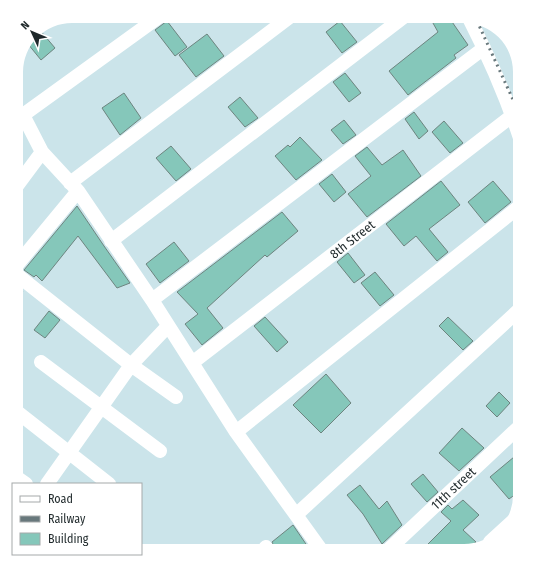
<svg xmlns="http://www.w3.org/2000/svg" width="536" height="567" viewBox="0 0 536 567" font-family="'Fira Sans Condensed',sans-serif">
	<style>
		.building { fill: #85c7ba; stroke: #6d847f }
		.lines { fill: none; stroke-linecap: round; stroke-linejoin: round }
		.street { stroke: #fff; stroke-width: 14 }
		.rail { stroke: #68787c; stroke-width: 3; stroke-dasharray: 2 4; stroke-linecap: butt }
		.labels { text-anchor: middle; stroke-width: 3; stroke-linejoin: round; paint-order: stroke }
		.street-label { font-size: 13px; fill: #1f292b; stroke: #fff }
	</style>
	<rect width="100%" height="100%" fill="#cbe4ea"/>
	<!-- building -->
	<path class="building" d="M429,16h19l20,29 -14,10 2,3 -48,37 -19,-24 49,-39z
		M167,21l20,26 -12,9 -20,-26z
		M340,21l17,21 -15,11 -16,-21z
		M39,29l16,19 -14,12 -13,-16 7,-14z
		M207,34l17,22 -28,21 -17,-22z
		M345,73l16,20 -12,9 -16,-20z
		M124,93l17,25 -21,17 -18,-27z
		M240,97l18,21 -13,9 -17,-20z
		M414,112l14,19 -9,8 -14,-20z
		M344,120l12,15 -13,9 -12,-14z
		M444,121l19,22 -13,10 -18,-21z
		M300,137l22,23 -26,20 -21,-24 13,-11 2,2z
		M171,146l20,23 -15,12 -20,-23z
		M367,147l15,18 21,-15 18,26 -54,41 -19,-23 23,-18 -16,-20z
		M332,174l14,18 -12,10 -15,-18z
		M441,181l19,24 -31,24 19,23 -11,9 -21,-25 -12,10 -18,-22z
		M493,181l18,21 -26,21 -17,-21z
		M77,206l27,40 26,37 -13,5 -39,-52 -36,45 -6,-6 -2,2 -10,-7z
		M282,212l16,19 -31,26 -2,-2 -58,53 16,20 -21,17 -17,-21 13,-10 -21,-22z
		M174,242l15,19 -29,22 -14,-19z
		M348,253l17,22 -11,8 -17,-21z
		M375,272l19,23 -14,11 -19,-23z
		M16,285l7,6 -7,8z
		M49,311l11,9 -15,18 -11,-8z
		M265,317l23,25 -11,10 -23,-26z
		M448,317l25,24 -10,9 -24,-24z
		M326,374l25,29 -30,30 -28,-28z
		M499,392l11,11 -13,14 -11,-11z
		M462,428l22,20 -25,23 -20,-18z
		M520,452v39l-11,8 -19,-22z
		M423,474l15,18 -11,10 -16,-18z
		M360,485l19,24 8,-8 15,24 -20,19 -19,-30 -16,-19z
		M463,500l16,15 -16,15 13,12 -12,9h-43l30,-30 -10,-9 7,-7 4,4z
		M293,525l15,22 -5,4h-27l-4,-9z"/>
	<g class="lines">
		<!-- street -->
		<path class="street" d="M468,16c20,39 38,80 52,122
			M23,115l137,-99
			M16,121l7,-6 19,37 36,39 74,109 84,132 86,119
			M70,183l221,-167
			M16,187l26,-35
			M111,241l294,-225
			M16,266l62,-75
			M16,274l115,91 45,32
			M152,300l332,-252
			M41,362l119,89
			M192,363l321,-248
			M16,411l93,73
			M236,432l284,-226
			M16,477l10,7
			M47,484l84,-119 37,-39
			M296,515l224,-206
			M490,542l23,-21
			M263,551l3,-4
			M387,551l133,-125"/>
		<!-- rail -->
		<path class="rail" d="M477,21l43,94"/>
	</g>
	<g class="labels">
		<!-- street labels -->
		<g class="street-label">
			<text transform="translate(352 239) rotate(-38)" y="5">8th Street</text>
			<text transform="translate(453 488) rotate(-43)" y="5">11th street</text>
		</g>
	</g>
	<!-- crop -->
	<path d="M0 0H536V567H0ZM72 23H464A49 49 0 0 1 513 72V495A49 49 0 0 1 464 544H72A49 49 0 0 1 23 495V72A49 49 0 0 1 72 23Z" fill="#fff" fill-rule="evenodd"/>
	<!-- legend -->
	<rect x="12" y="483" width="130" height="72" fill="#ffffff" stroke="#a5a9aa"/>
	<rect x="20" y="496" width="20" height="6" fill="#ffffff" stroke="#a5a9aa"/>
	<text x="48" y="503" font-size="12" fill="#1f292b">Road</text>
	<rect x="20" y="516" width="20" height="6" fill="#68787c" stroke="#a5a9aa"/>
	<text x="48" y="523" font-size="12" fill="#1f292b">Railway</text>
	<rect x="20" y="533" width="20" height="12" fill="#85c7ba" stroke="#a5a9aa"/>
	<text x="48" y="543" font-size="12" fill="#1f292b">Building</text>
	<!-- north arrow -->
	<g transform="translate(32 32) rotate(314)" stroke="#ffffff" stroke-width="3" paint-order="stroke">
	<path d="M0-3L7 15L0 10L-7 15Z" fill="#1f292b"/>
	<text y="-6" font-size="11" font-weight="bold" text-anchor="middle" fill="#1f292b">N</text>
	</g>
</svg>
